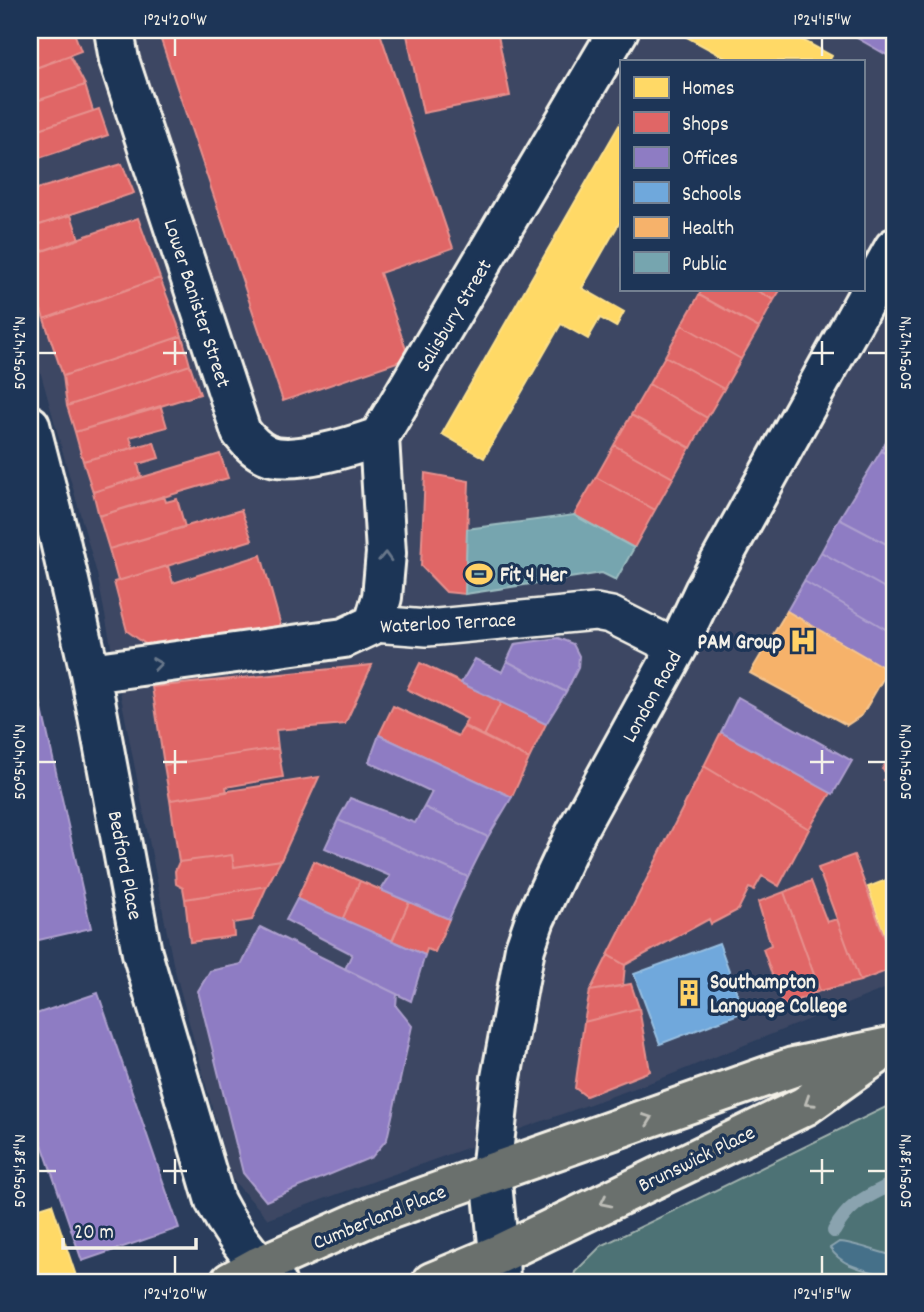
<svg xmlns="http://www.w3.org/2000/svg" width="924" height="1312" viewBox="0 0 924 1312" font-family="Dekko,sans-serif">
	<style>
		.built { fill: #3c4763; fill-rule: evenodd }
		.green { fill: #4e7274; stroke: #a1b2ae; stroke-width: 2 }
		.water { fill: #446f89; stroke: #8aa3af; stroke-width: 2 }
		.homes { fill: #ffd966; stroke: #fce08d; stroke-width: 2 }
		.shops { fill: #e06666; stroke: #e6908d; stroke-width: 2 }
		.offices { fill: #8e7cc3; stroke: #ad9fce; stroke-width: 2 }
		.schools { fill: #6fa8dc; stroke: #97bee0; stroke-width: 2 }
		.health { fill: #f6b26b; stroke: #f5c590; stroke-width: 2 }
		.public { fill: #76a5af; stroke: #9cbcc0; stroke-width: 2 }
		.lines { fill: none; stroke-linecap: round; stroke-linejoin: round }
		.stream { stroke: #8aa3af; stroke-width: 14 }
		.pedestrian-casing { stroke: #f4f1e8; stroke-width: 40 }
		.minor-casing { stroke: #f4f1e8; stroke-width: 44 }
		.tertiary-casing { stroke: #f4f1e8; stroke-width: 44 }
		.primary-casing { stroke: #f4f1e8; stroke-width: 44 }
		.pedestrian { stroke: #1d3557; stroke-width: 35 }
		.minor { stroke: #1d3557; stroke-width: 38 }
		.tertiary { stroke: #1d3557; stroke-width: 38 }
		.primary { stroke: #6a706d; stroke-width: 38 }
		.oneway { stroke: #68778a }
		.oneway2 { stroke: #bdbdb7 }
		.ticks { fill: none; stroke: #f4f1e8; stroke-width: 2.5 }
		.labels { text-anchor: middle; stroke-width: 7; stroke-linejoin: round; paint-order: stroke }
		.street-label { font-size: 21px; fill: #f4f1e8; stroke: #1d3557 }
		.poi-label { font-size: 21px; font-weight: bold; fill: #f4f1e8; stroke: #1d3557; text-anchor: start }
		.neatline { fill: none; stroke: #f4f1e8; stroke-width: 2.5 }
		.ticks-label { font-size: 18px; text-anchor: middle; fill: #f4f1e8 }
	</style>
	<rect width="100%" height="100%" fill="#2b3d5c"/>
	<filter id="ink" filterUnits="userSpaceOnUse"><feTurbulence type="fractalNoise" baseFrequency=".0143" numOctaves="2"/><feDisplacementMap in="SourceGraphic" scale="14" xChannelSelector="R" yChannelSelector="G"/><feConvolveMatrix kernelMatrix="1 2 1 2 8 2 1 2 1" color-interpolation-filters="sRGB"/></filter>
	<g filter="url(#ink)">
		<!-- built -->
		<path class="built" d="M30,30h864v955l-234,94 -392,140 -37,-41 -58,-215 -76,-389 -60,-214 -7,-19zM621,61h242v228h-242z"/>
		<!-- green -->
		<path class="green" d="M894,1103v179h-321l2,-10 26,-26z"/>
		<!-- water -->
		<path class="water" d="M839,1242c13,0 39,10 55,14v22c-22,-8 -50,-8 -64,-30z"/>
		<!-- homes -->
		<path class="homes" d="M674,30h110l48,26 -3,5h-98z
			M621,122v98l-39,68 42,24 -8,15 -16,-9 -12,21 -27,-15 -77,134 -42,-24z
			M894,877v86l-26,-76z
			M52,1204l26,78h-48v-71z"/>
		<!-- shops -->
		<path class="shops" d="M46,30h27l8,21 -51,19v-35z
			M192,30h187l74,218 -73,25 29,85 -126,43 -122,-361z
			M406,30h91l13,66 -87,17z
			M70,56l15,29 -55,18v-33z
			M85,85l8,26 -63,21v-29z
			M99,109l9,26 -78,26v-29z
			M122,164l12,29 -104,35v-37z
			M30,170l6,19 -6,2z
			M71,215l8,24 -49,16v-27z
			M138,218l22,60 -116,41 -14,-42v-22z
			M160,278l22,58 -119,40 -19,-57z
			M703,289h51l20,11 -15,28 -60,-33z
			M754,289h27l-7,11z
			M699,295l60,33 -18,31 -59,-34z
			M682,325l59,34 -17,30 -59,-33z
			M182,336l8,29 -123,41 -4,-30z
			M665,356l59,33 -17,29 -58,-34z
			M190,365l10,29 -125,38 -8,-26z
			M649,384l58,34 -16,30 -60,-33z
			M161,407l6,20 -37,10 3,11 -50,13 -8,-29z
			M631,415l59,33 -17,30 -59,-33z
			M154,442l5,16 -21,6 3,13 -48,15 -10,-31z
			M614,445l59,33 -18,32 -59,-33z
			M220,454l8,24 -129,38 -6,-24z
			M425,473l44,8 -4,113 -19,-2 -25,-26z
			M596,477l59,33 -21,38 -60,-33z
			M164,496l2,6 11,-3 8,28 -76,22 -10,-33z
			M241,510l11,30 -134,41 -9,-32z
			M261,555l20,71 -134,19 -20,-14 -13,-49 54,-16 5,17z
			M420,663l81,39 -17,34 -20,-10 3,-7 -60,-30z
			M372,665l-27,59 -69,6 2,18 -114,17 -12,-78z
			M501,702l45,22 -17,35 -45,-23z
			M393,706l65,30 6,-9 65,32 -17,38 -133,-62z
			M721,732l110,61 -22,36 -105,-63z
			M278,748l5,29 -57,10 1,5 -57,8 -6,-35z
			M894,751v35l-10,-6 4,-6 -6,-5z
			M704,766l105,63 -30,57 -17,-10 -8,14 -5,-2 -11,22 -27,14 -2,-5 -84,46 -17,-10z
			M319,777l-38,83 -47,7 -2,-12 -53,7 -9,-62z
			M232,855l2,12 47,-7 -14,26 -82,13 -2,-11 -7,-4 -1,-13 4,-9z
			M854,855l40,108v5l-34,13 -42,-113z
			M314,861l46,20 -18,39 -45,-21z
			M360,881l49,21 -17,39 -50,-21z
			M811,881l16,41 10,-3 23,62 -40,10 -36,-99z
			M267,886l-15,34 -19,3 1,13 -44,6 -5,-43z
			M784,892l36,99 -37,15 -20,-57 8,-4 -13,-43z
			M409,902l40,17 -14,33 -8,-3 -2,6 -33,-14z
			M608,955l17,10 -2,21 -33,5z
			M631,984l8,24 -55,14 6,-31z
			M639,1008l11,63 -64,25 -11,-8 9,-66z"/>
		<!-- offices -->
		<path class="offices" d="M843,30h51v29z
			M894,426v32l-13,-7z
			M881,451l13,7v90l-55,-29z
			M839,519l55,29v45l-73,-41z
			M821,552l73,41v41l-90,-53z
			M804,581l90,53v40l-107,-63z
			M558,638l15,6 6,12 -1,12 -12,24 -59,-31 8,-17z
			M30,656l61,272 -61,14z
			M475,659l27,13 5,-11 59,31 -20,32 -85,-41z
			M738,697l114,64 -19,33 -112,-62z
			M379,735l133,62 -24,40 -64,-30 8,-15 -63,-30z
			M350,798l65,25 9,-16 64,30 -20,40 -130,-57z
			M338,820l130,57 -19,42 -68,-29 9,-14 -65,-28z
			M297,899l128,56 -14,46 -66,-32 7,-15 -66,-34z
			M260,927l137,67 -1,12 16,20 -25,113 -15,18 -106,44 -23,-28 -45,-182 12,-20 32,-7z
			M98,993l81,235 -97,33 -52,-152v-93z"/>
		<!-- schools -->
		<path class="schools" d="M719,943l25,69 -84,32 -26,-70z"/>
		<!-- health -->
		<path class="health" d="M787,611l101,59 -26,45 -15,10 -97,-52z"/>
		<!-- public -->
		<path class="public" d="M574,515l60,33 -18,32 -14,-7 -137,21 2,-65z"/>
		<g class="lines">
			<!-- stream -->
			<path class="stream" d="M834,1231c16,-29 33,-34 60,-48"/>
			<defs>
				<path id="pedestrian" d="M374,624l53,4 168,-16 16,3 66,33"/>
				<path id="minor" d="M114,30l5,30 122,372c7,9 14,17 25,22 25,12 87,-8 113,-17
					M30,425l30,116 30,132 52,280 73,248c16,31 36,57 61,81
					M90,673l254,-35 30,-14 8,-27 4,-44 -7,-116 240,-407
					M499,1254l1,28"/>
				<path id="tertiary" d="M499,1254l-8,-81 10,-95 24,-130 10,-29 41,-87 101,-184 27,-57 190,-343"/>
				<path id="primary" d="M230,1282l29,-16 115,-51 117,-42 302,-106 101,-21
					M432,1282l67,-28 306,-148 70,-50"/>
			</defs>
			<!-- pedestrian casing -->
			<use href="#pedestrian" class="pedestrian-casing"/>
			<!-- minor casing -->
			<use href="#minor" class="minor-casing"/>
			<!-- tertiary casing -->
			<use href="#tertiary" class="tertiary-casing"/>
			<!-- primary casing -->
			<use href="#primary" class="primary-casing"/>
			<!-- pedestrian -->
			<use href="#pedestrian" class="pedestrian"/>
			<!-- minor -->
			<use href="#minor" class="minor"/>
			<!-- tertiary -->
			<use href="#tertiary" class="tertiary"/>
			<!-- primary -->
			<use href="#primary" class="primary"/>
		</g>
		<!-- one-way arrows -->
		<defs><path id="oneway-chevron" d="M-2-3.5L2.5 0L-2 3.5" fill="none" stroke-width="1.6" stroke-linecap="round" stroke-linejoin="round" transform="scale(1.75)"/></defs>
		<g class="oneway">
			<use href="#oneway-chevron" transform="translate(385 557) rotate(-88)"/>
			<use href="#oneway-chevron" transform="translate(157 664) rotate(-8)"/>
		</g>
		<g class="oneway2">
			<use href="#oneway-chevron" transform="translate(809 1102) rotate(147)"/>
			<use href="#oneway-chevron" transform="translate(648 1119) rotate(-20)"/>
			<use href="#oneway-chevron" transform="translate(605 1202) rotate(154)"/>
		</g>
	</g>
	<!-- ticks -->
	<path class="ticks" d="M175,38v18M822,38v18M175,341v24M822,341v24M38,353h18M163,353h24M810,353h24M868,353h18M175,750v24M822,750v24M38,762h18M163,762h24M810,762h24M868,762h18M175,1159v25M822,1159v25M38,1171h18M163,1171h24M810,1171h24M868,1171h18M175,1256v18M822,1256v18"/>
	<!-- icons -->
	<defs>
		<symbol id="stadium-bare" viewBox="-9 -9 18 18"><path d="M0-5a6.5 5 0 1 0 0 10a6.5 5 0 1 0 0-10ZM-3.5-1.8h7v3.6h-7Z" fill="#ffd166" stroke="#1d3557" stroke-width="2.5" paint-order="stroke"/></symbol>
		<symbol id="hospital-bare" viewBox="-9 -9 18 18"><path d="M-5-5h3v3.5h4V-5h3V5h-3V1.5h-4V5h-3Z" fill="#ffd166" stroke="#1d3557" stroke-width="2.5" paint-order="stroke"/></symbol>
		<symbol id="building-bare" viewBox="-9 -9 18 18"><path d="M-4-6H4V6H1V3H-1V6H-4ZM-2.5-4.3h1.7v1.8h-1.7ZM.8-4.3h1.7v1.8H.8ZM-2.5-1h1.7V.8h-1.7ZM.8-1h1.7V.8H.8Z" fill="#ffd166" stroke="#1d3557" stroke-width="2.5" paint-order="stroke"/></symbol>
	</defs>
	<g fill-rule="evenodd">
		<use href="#stadium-bare" x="460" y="555" width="38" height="38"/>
		<use href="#hospital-bare" x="784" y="622" width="38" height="38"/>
		<use href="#building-bare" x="670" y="974" width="38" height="38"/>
	</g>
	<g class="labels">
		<!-- street labels -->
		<g class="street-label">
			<text transform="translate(198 303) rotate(72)" y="7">Lower Banister Street</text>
			<text transform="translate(453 315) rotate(-59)" y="7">Salisbury Street</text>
			<text transform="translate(448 622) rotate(-3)" y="7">Waterloo Terrace</text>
			<text transform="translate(651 696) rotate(-61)" y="7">London Road</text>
			<text transform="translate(126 865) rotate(79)" y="7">Bedford Place</text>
			<text transform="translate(696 1158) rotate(-26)" y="7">Brunswick Place</text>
			<text transform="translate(379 1216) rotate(-22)" y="7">Cumberland Place</text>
		</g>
		<!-- poi labels -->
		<g class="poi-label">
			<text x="500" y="581">Fit 4 Her</text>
			<text x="782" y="648" text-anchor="end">PAM Group</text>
			<text x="710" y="988">Southampton<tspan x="710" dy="24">Language College</tspan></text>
		</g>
	</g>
	<!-- margin -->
	<rect width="924" height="1312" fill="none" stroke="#1d3557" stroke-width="77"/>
	<!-- legend -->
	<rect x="620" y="60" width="245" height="231" fill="#1d3557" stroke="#738091" stroke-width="2"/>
	<rect x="634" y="77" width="35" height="21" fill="#ffd966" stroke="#738091" stroke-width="2"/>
	<text x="682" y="94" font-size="21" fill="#f4f1e8">Homes</text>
	<rect x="634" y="112" width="35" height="21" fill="#e06666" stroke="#738091" stroke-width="2"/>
	<text x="682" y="130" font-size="21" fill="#f4f1e8">Shops</text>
	<rect x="634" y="147" width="35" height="21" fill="#8e7cc3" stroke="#738091" stroke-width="2"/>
	<text x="682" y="164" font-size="21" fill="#f4f1e8">Offices</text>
	<rect x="634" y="182" width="35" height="21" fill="#6fa8dc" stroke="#738091" stroke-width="2"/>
	<text x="682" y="200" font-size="21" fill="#f4f1e8">Schools</text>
	<rect x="634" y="217" width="35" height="21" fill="#f6b26b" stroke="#738091" stroke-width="2"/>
	<text x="682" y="234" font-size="21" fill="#f4f1e8">Health</text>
	<rect x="634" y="252" width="35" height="21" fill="#76a5af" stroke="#738091" stroke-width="2"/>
	<text x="682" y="270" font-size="21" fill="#f4f1e8">Public</text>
	<!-- scale -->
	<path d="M63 1238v10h133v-10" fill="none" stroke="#f4f1e8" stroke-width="3.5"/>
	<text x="74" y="1238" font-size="21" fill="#f4f1e8" stroke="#1d3557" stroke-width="5" paint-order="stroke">20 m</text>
	<rect x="38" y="38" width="848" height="1236" class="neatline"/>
	<g class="ticks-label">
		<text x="175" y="25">1°24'20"W</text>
		<text x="822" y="25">1°24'15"W</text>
		<text transform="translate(19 353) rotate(-90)" y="6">50°54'42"N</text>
		<text transform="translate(905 353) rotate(-90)" y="6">50°54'42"N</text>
		<text transform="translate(19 762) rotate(-90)" y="6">50°54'40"N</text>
		<text transform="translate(905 762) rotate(-90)" y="6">50°54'40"N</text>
		<text transform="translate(19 1171) rotate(-90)" y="6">50°54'38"N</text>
		<text transform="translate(905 1171) rotate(-90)" y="6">50°54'38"N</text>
		<text x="175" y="1299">1°24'20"W</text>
		<text x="822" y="1299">1°24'15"W</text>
	</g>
</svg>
